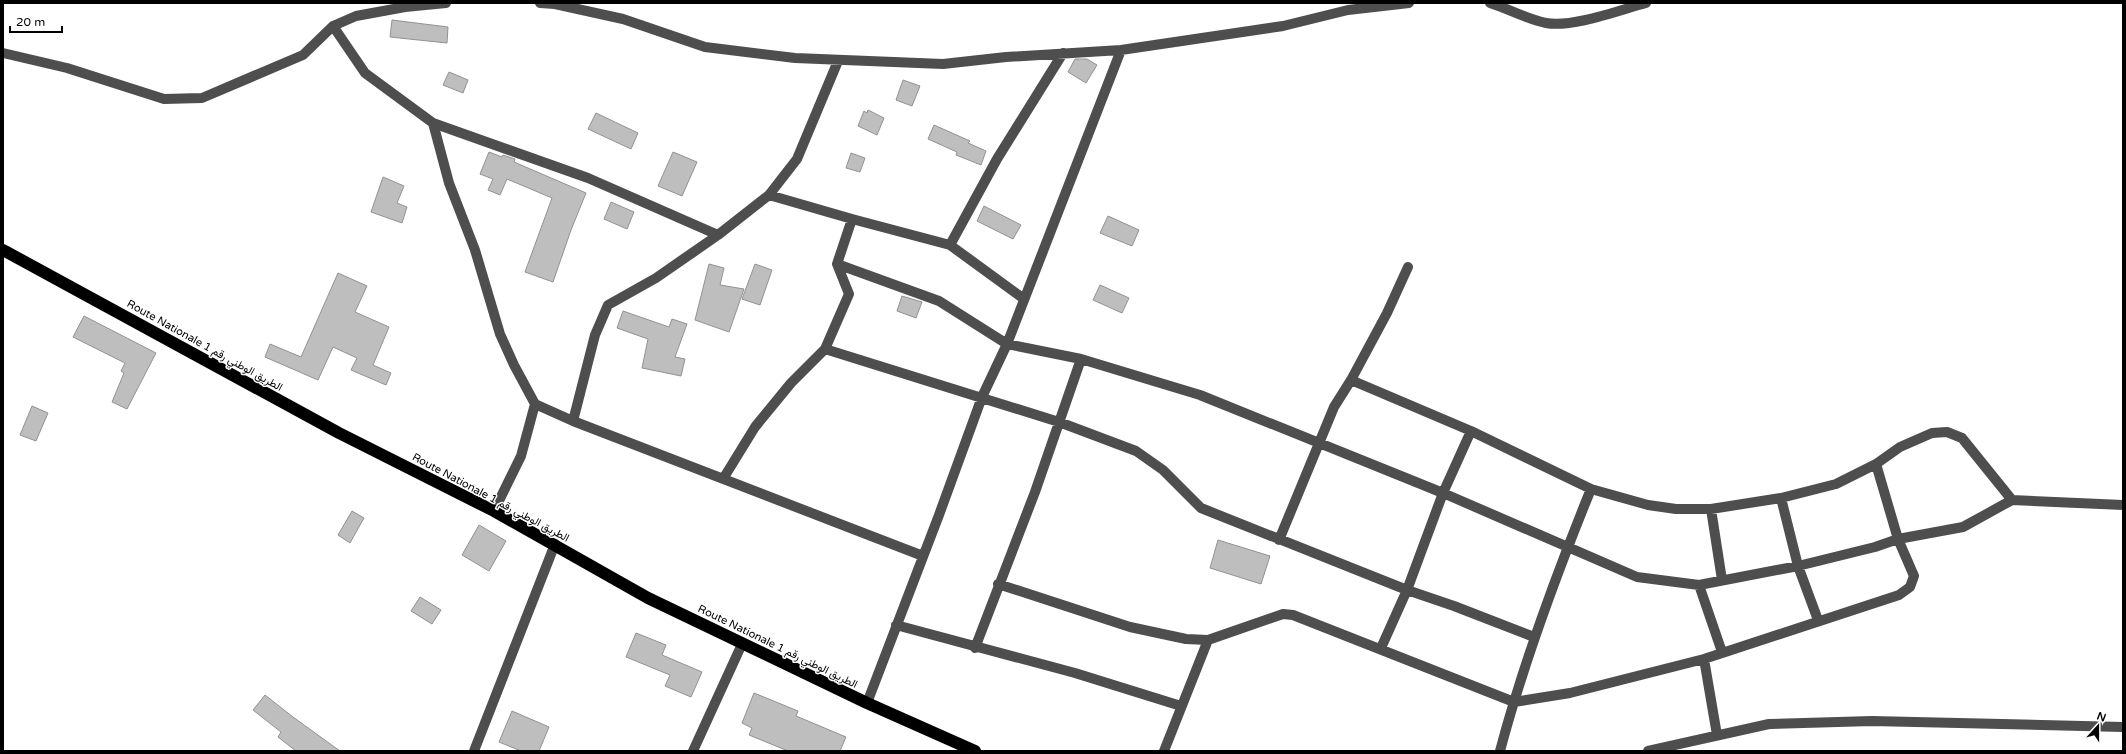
<svg xmlns="http://www.w3.org/2000/svg" width="2126" height="754" viewBox="0 0 2126 754" font-family="'Varela Round',Vazirmatn,sans-serif">
	<style>
		.building { fill: #bebebe; stroke: #929292 }
		.lines { fill: none; stroke-linecap: round; stroke-linejoin: round }
		.minor { stroke: #4e4e4e; stroke-width: 10 }
		.highway { stroke: #000; stroke-width: 12 }
		.labels { text-anchor: middle; stroke-width: 3; stroke-linejoin: round; paint-order: stroke }
		.street-label { font-size: 11px; fill: #000; stroke: #fff }
	</style>
	<rect width="100%" height="100%" fill="#fff"/>
	<!-- building -->
	<path class="building" d="M392,20l56,7 -1,16 -57,-6z
		M1075,59h12l10,6 -11,18 -18,-11z
		M449,72l19,8 -5,13 -20,-8z
		M903,80l17,6 -8,20 -16,-6z
		M868,110l16,8 -7,17 -19,-9 6,-15 3,2z
		M596,113l42,20 -7,16 -43,-20z
		M934,125l36,16 -2,2 18,8 -5,14 -25,-10 1,-3 -29,-13z
		M489,152l13,5 1,-2 12,4 -1,3 72,31 -15,37 -18,52 -28,-10 27,-74 -45,-19 -7,16 -12,-5 5,-11 -13,-5z
		M673,152l24,10 -15,34 -24,-10z
		M851,153l14,5 -5,14 -14,-4z
		M383,177l21,9 -7,17 10,4 -5,16 -31,-11z
		M611,202l23,10 -7,17 -23,-10z
		M984,206l37,19 -8,14 -36,-18z
		M1108,216l31,14 -7,16 -32,-13z
		M709,264l15,4 -4,17 24,4 -15,43 -34,-12z
		M755,264l17,6 -12,35 -18,-6z
		M338,273l29,13 -12,26 34,15 -16,38 18,8 -5,12 -35,-15 6,-12 -24,-11 -15,33 -53,-23 5,-13 31,13z
		M1100,285l29,13 -7,15 -29,-13z
		M902,296l20,6 -6,16 -19,-7z
		M623,311l46,16 3,-8 15,5 -12,33 10,2 -4,17 -39,-8 6,-29 -31,-11z
		M84,316l72,37 -29,56 -15,-7 12,-29 -3,-2 4,-8 -52,-26z
		M32,406l16,7 -12,28 -16,-6z
		M352,511l12,7 -14,25 -12,-8z
		M479,525l27,16 -17,30 -27,-16z
		M1218,540l52,16 -9,28 -51,-16z
		M420,597l21,13 -9,14 -21,-13z
		M636,633l30,12 -4,10 40,17 -11,25 -26,-11 5,-11 -44,-18z
		M754,693l44,18 -2,5 50,21 -6,14h-52l-39,-16 3,-7 -10,-5z
		M265,695l28,22 47,34h-44l-18,-14 3,-5 -28,-22z
		M512,711l37,16 -10,24h-18l-22,-9z"/>
	<g class="lines">
		<!-- minor -->
		<path class="minor" d="M540,3l15,1 68,15 82,28 90,11 148,6 63,-7 115,-7 162,-24 65,-16 61,-7
			M1490,3c19,6 36,16 56,20 26,5 74,-13 100,-20
			M333,26l32,47 68,50 16,60 26,67 25,84 14,31 21,39 -14,52 -27,55
			M3,53l64,15 97,31 38,-1 101,-43 30,-29 23,-10 49,-9 41,-4
			M433,123l155,55 130,57
			M769,195l83,24 98,26 74,54
			M950,245l47,-86 66,-106
			M837,264l102,37 68,43 74,15 119,36 243,98 194,84 62,8 99,-19 77,-19 23,-8 65,-12 49,-27 111,5
			M825,349l234,73 77,29 27,19 38,38 206,82 47,16 80,31
			M1351,380l120,51 120,58 57,16 28,4h35l70,-11 55,-14 40,-20 24,-17 32,-14 15,-1 15,6 50,62
			M535,404l38,17 350,135
			M573,421l22,-86 13,-30 48,-27 62,-43 51,-40 28,-36 41,-98
			M723,479l32,-52 36,-44 34,-34 24,-55 -12,-30 15,-45
			M1781,498l17,68 20,54
			M1711,509l11,71
			M1279,540l55,-133 17,-27 36,-67 21,-46
			M998,584l132,43 56,12 22,1 75,-26 10,1 221,87 56,-9 134,-34 195,-64 11,-8 4,-11 -16,-37 -22,-75
			M1699,585l23,67
			M896,625l179,48 106,33
			M975,648l60,-156 46,-133
			M1381,648l26,-58 36,-97 28,-62
			M1704,659l13,76
			M867,703l72,-188 43,-118 25,-53 114,-294
			M474,751l81,-207
			M693,751l49,-107
			M1164,751l44,-111
			M1500,751c24,-90 56,-176 91,-262
			M1648,751l121,-27 103,-3 251,6"/>
		<!-- highway -->
		<path class="highway" d="M3,250l336,183 155,78 154,87 219,105 108,48"/>
	</g>
	<g class="labels">
		<!-- street labels -->
		<g class="street-label">
			<text transform="translate(205 345) rotate(29)" y="4">Route Nationale الطريق الوطني رقم 1</text>
			<text transform="translate(491 497) rotate(28)" y="4">Route Nationale الطريق الوطني رقم 1</text>
			<text transform="translate(778 646) rotate(26)" y="4">Route Nationale الطريق الوطني رقم 1</text>
		</g>
	</g>
	<!-- border -->
	<rect width="2126" height="754" fill="none" stroke="#000000" stroke-width="8"/>
	<!-- north arrow -->
	<g transform="translate(2098 726) rotate(21)" stroke="#ffffff" stroke-width="3" paint-order="stroke">
	<path d="M0-3L7 15L0 10L-7 15Z" fill="#000000"/>
	<text y="-6" font-size="11" font-weight="bold" text-anchor="middle" fill="#000000">N</text>
	</g>
	<!-- scale -->
	<path d="M10 26v6h52v-6" fill="none" stroke="#000000" stroke-width="2"/>
	<text x="16" y="26" font-size="12" fill="#000000" stroke="#ffffff" stroke-width="3" paint-order="stroke">20 m</text>
</svg>
